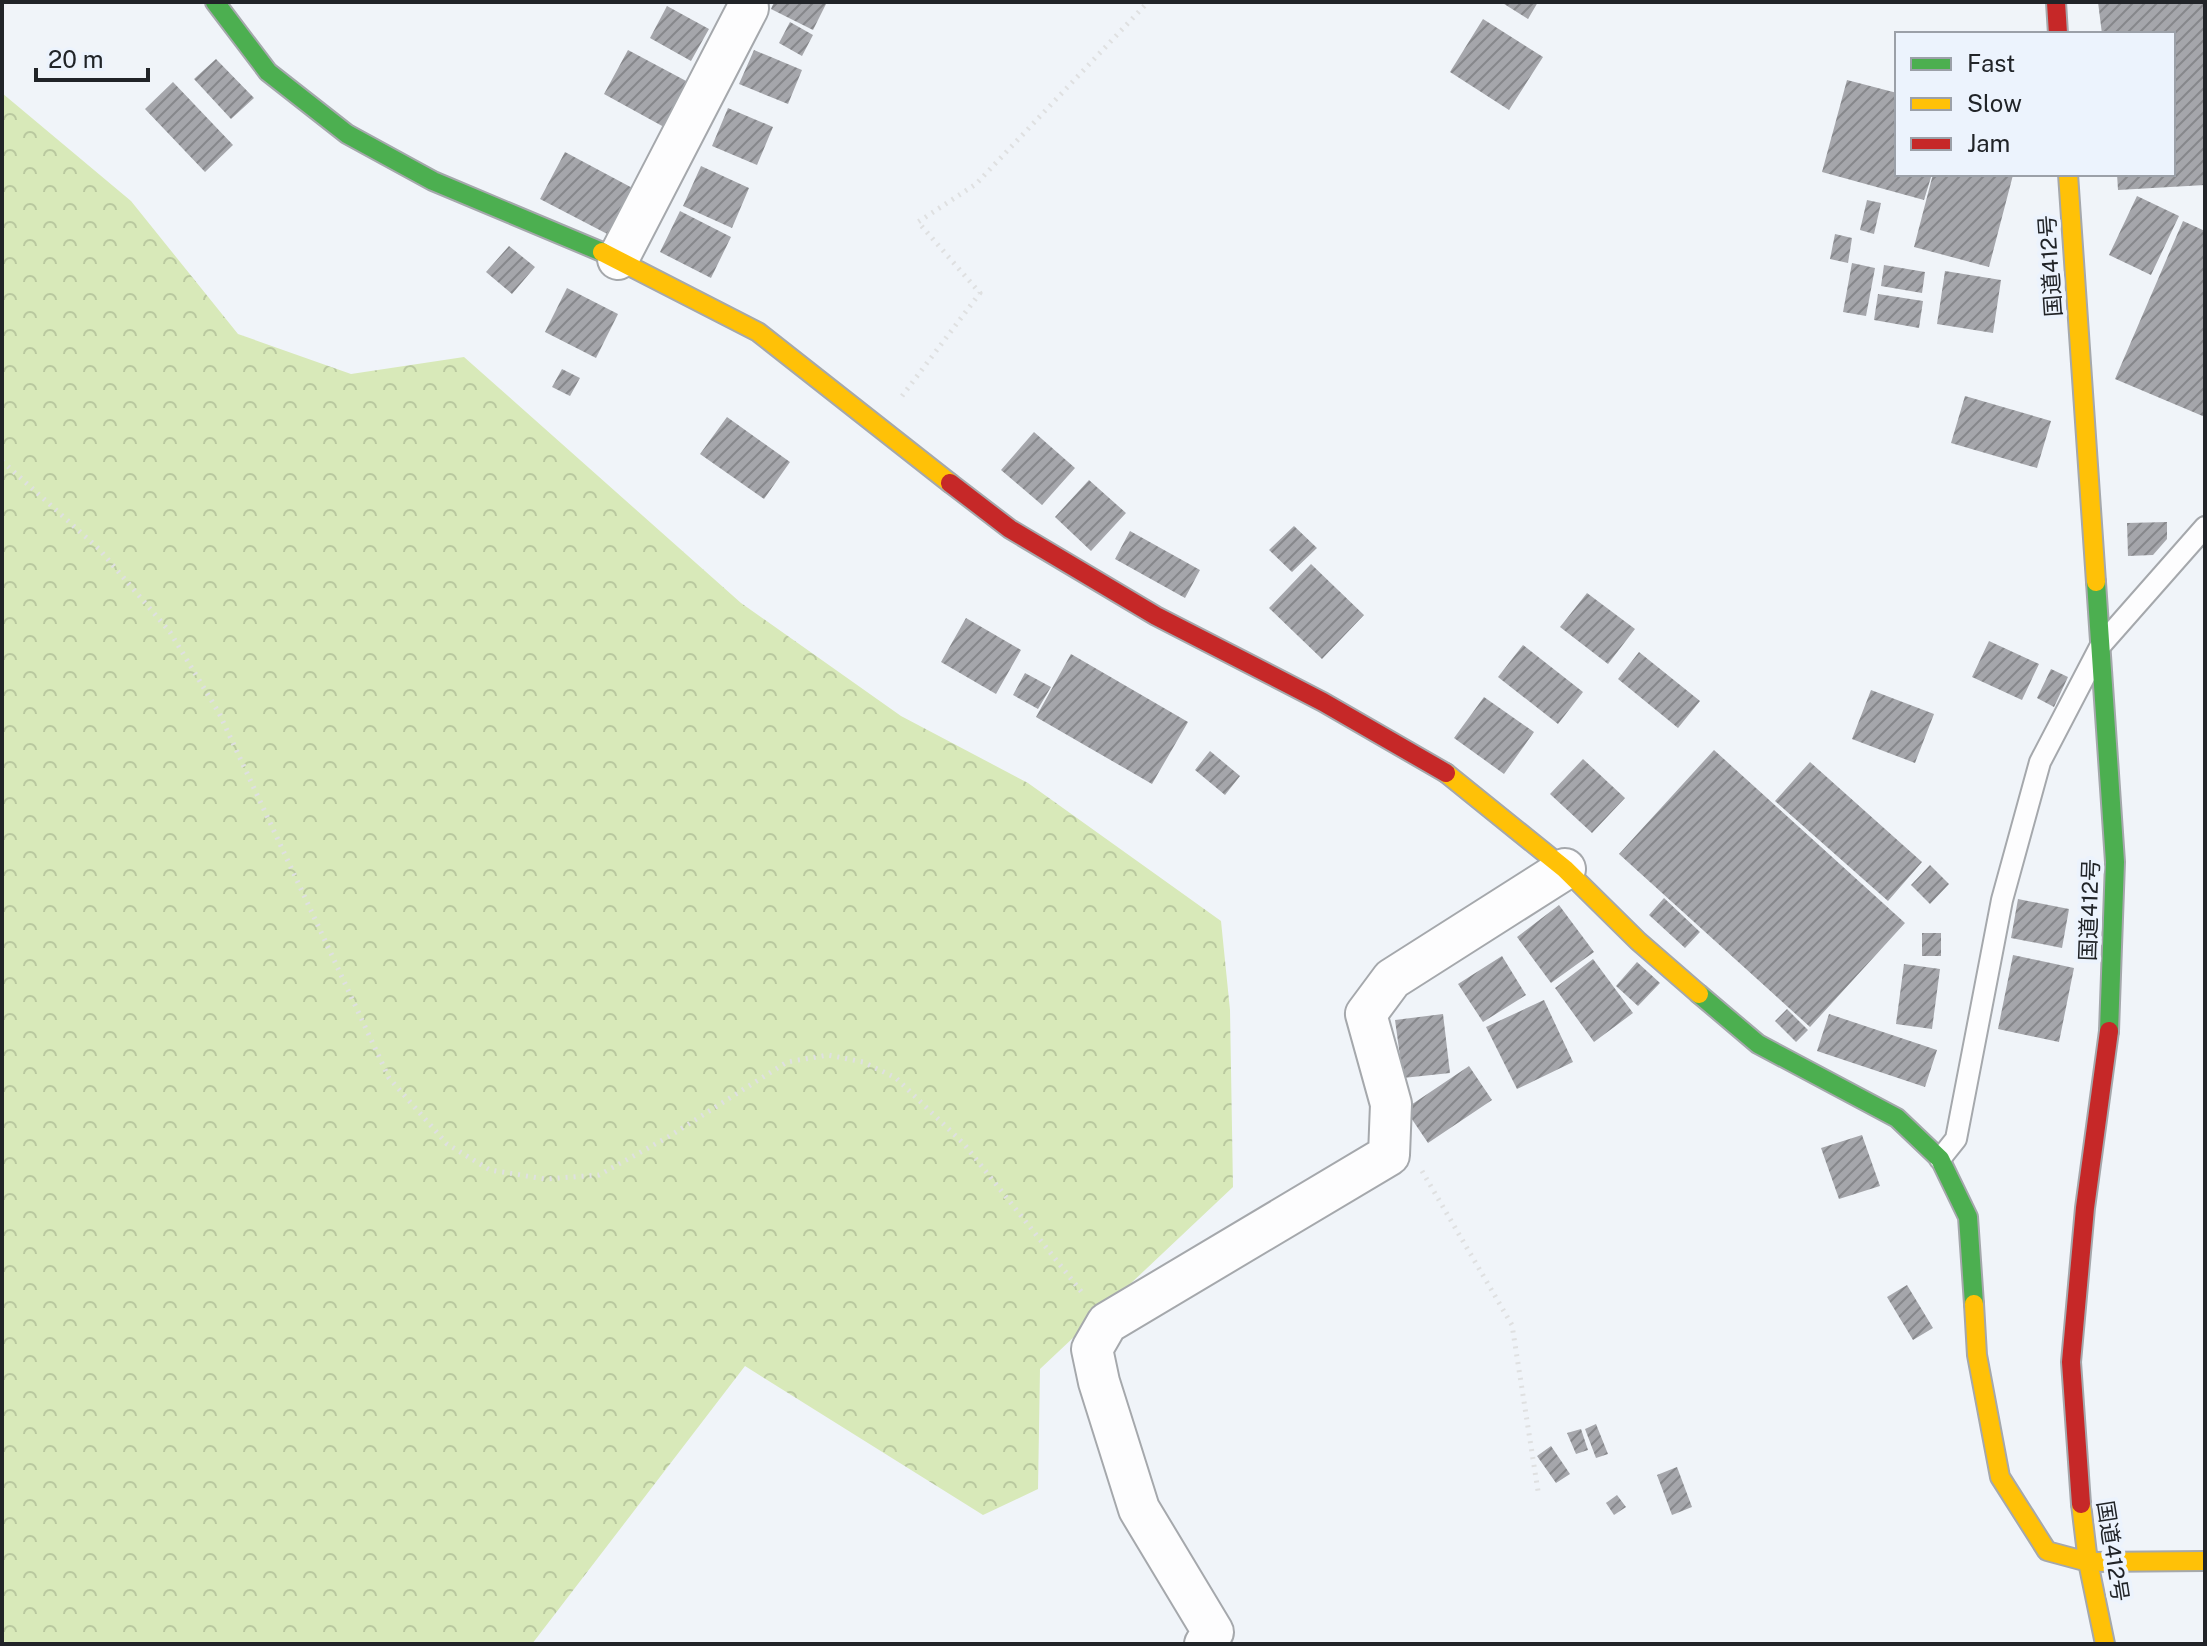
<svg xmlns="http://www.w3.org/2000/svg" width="2207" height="1646" viewBox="0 0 2207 1646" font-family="'Public Sans','Noto Sans JP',sans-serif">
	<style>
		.forest { fill: url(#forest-crowns) }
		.building { fill: url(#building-hatch) }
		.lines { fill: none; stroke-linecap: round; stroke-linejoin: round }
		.lane-casing { stroke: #a5a8ac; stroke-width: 24 }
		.street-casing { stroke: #a5a8ac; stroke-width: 44 }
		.fast-casing { stroke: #a5a8ac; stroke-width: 22 }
		.slow-casing { stroke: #a5a8ac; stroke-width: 22 }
		.jam-casing { stroke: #a5a8ac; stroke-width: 22 }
		.path { stroke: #dfe0e1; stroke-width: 5; stroke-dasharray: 2 6; stroke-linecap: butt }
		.lane { stroke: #fdfdfe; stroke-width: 20 }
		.street { stroke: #fdfdfe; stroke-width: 40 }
		.fast { stroke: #4caf50; stroke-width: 18 }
		.slow { stroke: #ffc107; stroke-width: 18 }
		.jam { stroke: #c62828; stroke-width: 18 }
		.labels { text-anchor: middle; stroke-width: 8; stroke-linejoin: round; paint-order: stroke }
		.street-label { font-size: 22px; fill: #212428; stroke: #ecf3fd }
	</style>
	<defs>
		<pattern id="forest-crowns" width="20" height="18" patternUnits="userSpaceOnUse" patternTransform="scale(2)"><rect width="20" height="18" fill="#d8e9b9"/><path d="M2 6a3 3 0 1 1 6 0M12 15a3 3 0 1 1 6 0" fill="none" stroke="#b9c89f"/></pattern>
		<pattern id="building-hatch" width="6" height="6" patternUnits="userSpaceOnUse" patternTransform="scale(2)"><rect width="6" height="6" fill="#a5a6ab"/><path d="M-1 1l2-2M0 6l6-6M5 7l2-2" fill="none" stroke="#86878b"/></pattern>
	</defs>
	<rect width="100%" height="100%" fill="#f0f4f9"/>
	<!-- forest -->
	<path class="forest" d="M2,93l129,108 107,133 113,40 113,-17 277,246 160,113 127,67 193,138 9,89 3,177 -193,182 -2,120 -55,26 -238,-149 -213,278h-530z"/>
	<!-- building -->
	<path class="building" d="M774,2h53l-14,28 -42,-21z
		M1501,2h37l-10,17z
		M2098,2h107v183l-87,5 -1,-16h56v-140h-71z
		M667,6l42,23 -18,32 -41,-23z
		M1483,19l60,38 -34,53 -59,-38z
		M790,22l23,13 -11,21 -23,-13z
		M628,50l60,32 -24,45 -60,-33z
		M754,50l48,20 -14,34 -49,-20z
		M216,59l38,39 -23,21 -37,-40z
		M1847,80l50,13v81h35l-8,26 -102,-28z
		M173,82l60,63 -28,27 -60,-63z
		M728,108l45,19 -16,38 -45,-19z
		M565,152l73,39 -23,47 -75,-39z
		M701,166l48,22 -17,40 -49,-22z
		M1933,174l80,1 -24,92 -75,-20z
		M2137,196l42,20 -28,59 -42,-20z
		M1867,200l14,3 -7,31 -14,-4z
		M680,211l51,26 -20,41 -51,-26z
		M2183,221l22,10v186l-90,-38z
		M1835,234l17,4 -4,25 -18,-4z
		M509,246l26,21 -23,27 -26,-22z
		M1852,263l23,5 -9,48 -23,-4z
		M1884,265l41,7 -3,21 -41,-7z
		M1945,271l56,9 -8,53 -56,-9z
		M567,288l51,26 -22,44 -51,-26z
		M1878,294l45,7 -4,27 -45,-8z
		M562,369l18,9 -10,18 -18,-9z
		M1965,396l86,25 -14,47 -86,-25z
		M727,417l63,45 -26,37 -64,-45z
		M1034,432l41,36 -33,37 -41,-35z
		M1089,480l37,33 -35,38 -36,-34z
		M2167,522v17l-14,16 -25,1 -1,-33z
		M1294,526l23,22 -25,24 -23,-22z
		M1130,531l70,39 -15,28 -70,-39z
		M1311,564l53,51 -42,44 -53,-51z
		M1587,593l48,36 -27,35 -48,-37z
		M966,618l55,32 -25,44 -55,-32z
		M1989,641l50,23 -17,36 -50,-23z
		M1523,645l60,47 -25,32 -60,-47z
		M1639,652l61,49 -22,27 -60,-49z
		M1071,654l117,68 -36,62 -116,-67z
		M2051,669l17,8 -14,30 -17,-9z
		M1025,673l26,14 -13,22 -25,-14z
		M1871,690l63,24 -19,49 -63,-24z
		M1484,697l50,35 -30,42 -50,-36z
		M1714,750l191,173 -95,104 -191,-173z
		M1210,751l30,25 -15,19 -30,-25z
		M1583,759l42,39 -33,35 -42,-39z
		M1810,762l112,100 -34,39 -113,-100z
		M1930,865l19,19 -19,20 -19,-19z
		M1664,898l36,34 -15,16 -36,-33z
		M2018,899l51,10 -7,39 -51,-10z
		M1559,905l35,47 -43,31 -34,-46z
		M1922,933h19v23h-19z
		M2013,955l61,13 -15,74 -61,-13z
		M1502,956l24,39 -43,27 -25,-38z
		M1593,959l40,54 -39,29 -39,-54z
		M1637,962l23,21 -22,23 -22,-20z
		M1904,964l36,5 -8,60 -36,-5z
		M1544,1000l29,62 -56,27 -31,-62z
		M1787,1009l21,21 -12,12 -21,-21z
		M1443,1014l7,59 -47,5 -8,-58z
		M1829,1014l108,36 -12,37 -108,-36z
		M1469,1066l23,34 -64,43 -23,-34z
		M1862,1135l18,51 -41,13 -18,-51z
		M1907,1285l26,43 -20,12 -26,-43z
		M1596,1424l12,30 -12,4 -11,-29z
		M1581,1429l7,21 -12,4 -9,-21z
		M1551,1446l19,28 -14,9 -19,-27z
		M1677,1467l15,40 -20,8 -15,-40z
		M1617,1495l9,12 -12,8 -8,-12z"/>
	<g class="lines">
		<defs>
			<path id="lane" d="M1940,1159l16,-20 46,-239 38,-138 61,-117 104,-118"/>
			<path id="street" d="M618,259l130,-251
				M1205,1644l8,-12 -74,-123 -40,-127 -7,-33 15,-26 282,-168 2,-51 -25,-90 26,-35 173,-110"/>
			<path id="fast" d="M215,2l53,70 79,62 86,47 169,71
				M2096,582l19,280 -6,169
				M1699,994l59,50 139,74 43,41 28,58 6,87"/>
			<path id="slow" d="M2068,174l28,408
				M602,252l156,80 192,151
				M1446,773l119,96 73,72 61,53
				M1974,1304l3,51 23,122 47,74 41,11 117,-1
				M2081,1504l7,58 17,82"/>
			<path id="jam" d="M2056,2l2,32
				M950,483l60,46 146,87 167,86 123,71
				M2081,1504l-10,-142 14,-154 24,-177"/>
		</defs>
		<!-- lane casing -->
		<use href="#lane" class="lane-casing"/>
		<!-- street casing -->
		<use href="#street" class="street-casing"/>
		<!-- fast casing -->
		<use href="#fast" class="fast-casing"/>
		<!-- slow casing -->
		<use href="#slow" class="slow-casing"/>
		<!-- jam casing -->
		<use href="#jam" class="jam-casing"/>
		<!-- path -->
		<path class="path" d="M902,396l78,-103 -62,-71 58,-38 172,-182
			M2,461l97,88 71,83 49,81 170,365 58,66 43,26 55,9 54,-4 69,-38 119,-75 41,-7 35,7 33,16 68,66 120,151
			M1422,1171l90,154 26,166"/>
		<!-- lane -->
		<use href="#lane" class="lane"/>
		<!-- street -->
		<use href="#street" class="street"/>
		<!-- fast -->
		<use href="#fast" class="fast"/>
		<!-- slow -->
		<use href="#slow" class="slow"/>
		<!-- jam -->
		<use href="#jam" class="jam"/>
	</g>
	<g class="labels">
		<!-- street labels -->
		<g class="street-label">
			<text transform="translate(2050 266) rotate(-94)" y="8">国道412号</text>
			<text transform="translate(2089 910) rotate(-88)" y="8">国道412号</text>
			<text transform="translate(2113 1551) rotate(81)" y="8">国道412号</text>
		</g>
	</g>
	<!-- border -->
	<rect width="2207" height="1646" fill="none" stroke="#212428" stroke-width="8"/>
	<!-- legend -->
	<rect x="1895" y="32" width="280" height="144" fill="#ecf3fd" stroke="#9ba0a8" stroke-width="2"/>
	<rect x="1911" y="58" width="40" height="12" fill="#4caf50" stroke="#9ba0a8" stroke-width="2"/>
	<text x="1967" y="72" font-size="24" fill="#212428">Fast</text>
	<rect x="1911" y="98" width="40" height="12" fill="#ffc107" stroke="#9ba0a8" stroke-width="2"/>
	<text x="1967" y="112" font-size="24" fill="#212428">Slow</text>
	<rect x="1911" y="138" width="40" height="12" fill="#c62828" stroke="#9ba0a8" stroke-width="2"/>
	<text x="1967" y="152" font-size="24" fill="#212428">Jam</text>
	<!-- scale -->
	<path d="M36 68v12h112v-12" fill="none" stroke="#212428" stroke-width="4"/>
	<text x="48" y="68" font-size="24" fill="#212428" stroke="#ecf3fd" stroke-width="6" paint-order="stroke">20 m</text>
</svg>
